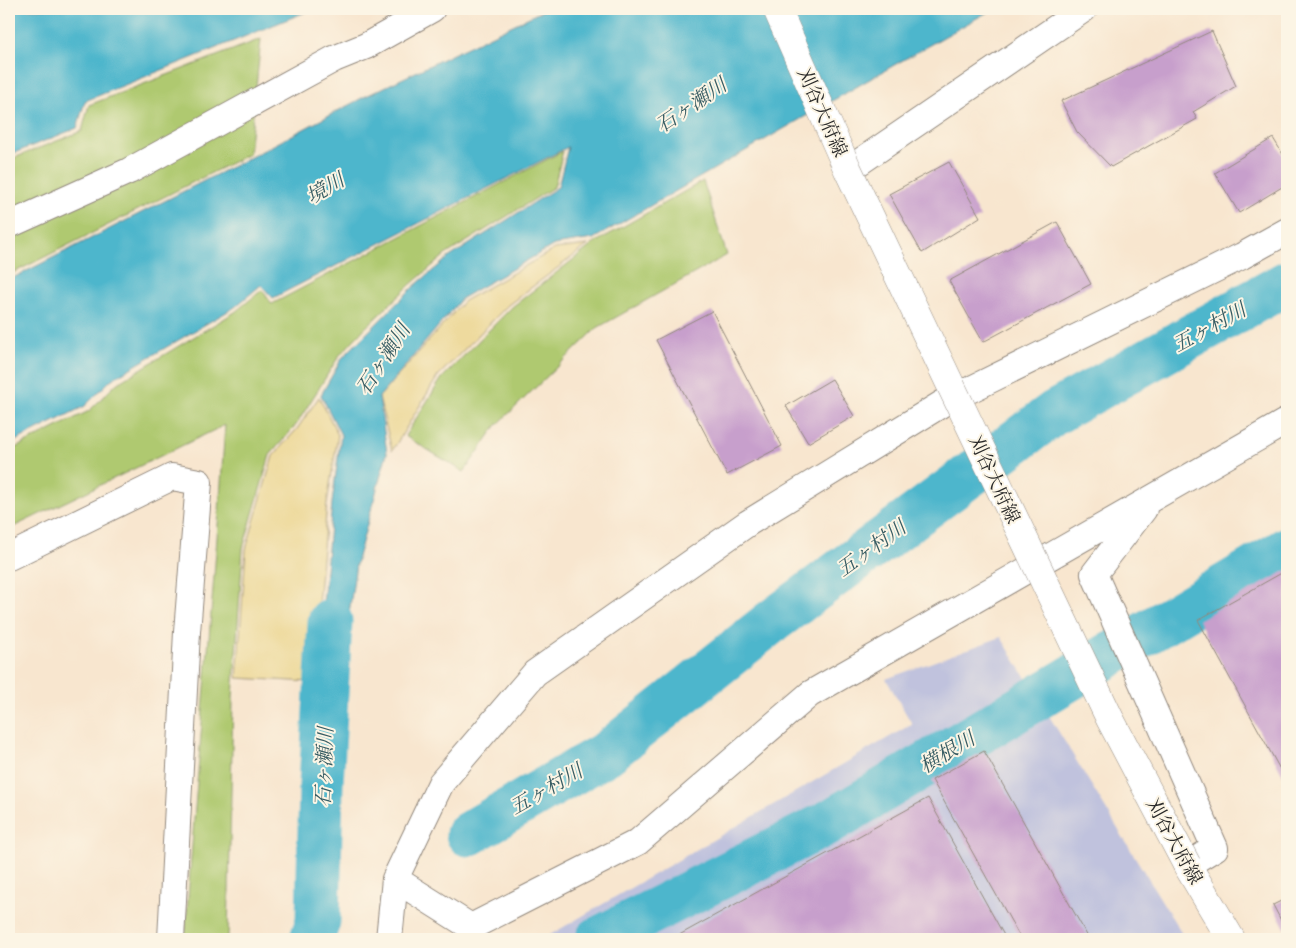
<svg xmlns="http://www.w3.org/2000/svg" width="1296" height="948" viewBox="0 0 1296 948" font-family="Vollkorn,'Noto Serif JP',serif">
	<style>
		.industrial { fill: #c0c2dd }
		.green { fill: #afc96f; stroke: #6d7a4d }
		.sand { fill: #eeda9e; stroke: #8c8264 }
		.water { fill: #4eb6cc; stroke: #3c707c }
		.lines { fill: none; stroke-linecap: round; stroke-linejoin: round }
		.river { stroke: #4eb6cc; stroke-width: 45 }
		.building { fill: #c79fcc }
		.minor-casing { stroke: #92887d; stroke-width: 28 }
		.major-casing { stroke: #92887d; stroke-width: 29 }
		.minor { stroke: #fff; stroke-width: 26 }
		.major { stroke: #fff; stroke-width: 28 }
		.major-bridge-casing { stroke: #92887d; stroke-width: 29; stroke-linecap: butt }
		.major-bridge { stroke: #fff; stroke-width: 28 }
		.labels { text-anchor: middle; stroke-width: 4; stroke-linejoin: round; paint-order: stroke }
		.street-label { font-size: 19px; fill: #2b2b2b; stroke: #fcf5e5 }
		.water-label { font-size: 20px; font-style: italic; fill: #375c63; stroke: #fcf5e5 }
	</style>
	<rect width="100%" height="100%" fill="#fcf5e5"/>
	<filter id="ink" filterUnits="userSpaceOnUse"><feTurbulence type="fractalNoise" baseFrequency=".02" numOctaves="2"/><feDisplacementMap in="SourceGraphic" scale="10" xChannelSelector="R" yChannelSelector="G"/><feConvolveMatrix kernelMatrix="1 2 1 2 8 2 1 2 1" color-interpolation-filters="sRGB"/></filter>
	<filter id="wash" filterUnits="userSpaceOnUse"><feTurbulence type="fractalNoise" baseFrequency=".0096" numOctaves="4" result="noise"/><feDisplacementMap in="SourceGraphic" scale="20" xChannelSelector="R" yChannelSelector="G"/><feGaussianBlur stdDeviation="1.12" result="paint"/><feColorMatrix in="noise" values="0 0 0 0 0 0 0 0 0 0 0 0 0 0 0 0 0 1.4 0 .05"/><feComposite in="paint" operator="in"/></filter>
	<g filter="url(#wash)">
		<rect width="100%" height="100%" fill="#f8e6cf"/>
		<!-- industrial -->
		<path class="industrial" d="M1001,637l184,302h-642l369,-215 -26,-45z"/>
		<!-- green -->
		<path class="green" d="M261,39l-12,115 -240,121v-115l73,-29 7,-26z
			M563,151l-9,36 -109,68 -35,30 -46,44 -25,27 -43,69 -26,30 -27,93 -10,150 -5,241h-43c12,-171 29,-343 40,-514l-216,104v-78l80,-40 27,-27 119,-72 27,-22 10,14z
			M703,181l24,74 -130,73 -101,98 -32,46 -59,-36 37,-58 70,-71 84,-65z"/>
		<!-- sand -->
		<path class="sand" d="M588,245l-80,60 -70,71 -46,75 -13,-54 85,-96 91,-52z
			M319,397l19,38 -11,68 -16,179 -74,-4 9,-129 27,-93 24,-27z"/>
		<!-- water -->
		<path class="water" d="M9,9h304l-228,92 -8,27 -68,27z
			M546,9h447l-97,55 -303,175 -39,6 -92,53 -83,99 8,56 -31,111 -17,121 -23,-2 16,-180 9,-68 -20,-40 21,-37 70,-70 36,-30 110,-71 10,-40 -295,151 -12,-13 -26,22 -123,72 -27,27 -76,38v-164l242,-123 111,-59z"/>
		<g class="lines">
			<!-- river -->
			<path class="river" d="M468,834l139,-81 163,-130 284,-210 233,-130
				M312,939l6,-18 3,-136 9,-164
				M598,939l228,-115 461,-275"/>
		</g>
		<g id="blocks">
			<!-- building -->
			<path class="building" d="M1212,31l24,55 -43,26 4,7 -86,48 -34,-35 -16,-31z
				M1273,138l14,23v23l-48,29 -24,-40z
				M949,162l31,55 -58,36 -33,-59z
				M1057,222l34,62 -108,58 -34,-61z
				M712,311l70,135 -55,29 -71,-135z
				M832,379l22,37 -46,27 -22,-37z
				M1287,570v212l-89,-162z
				M984,751l105,188h-68l-89,-159z
				M928,798l78,141h-334z
				M1287,898v34l-14,-27z"/>
		</g>
	</g>
	<g filter="url(#ink)">
		<use href="#blocks" fill-opacity="0" stroke="#92887d" stroke-width="1"/>
		<g class="lines">
			<defs>
				<path id="minor" d="M848,170l236,-161
					M9,225l120,-54 205,-112 32,-13 66,-37
					M1287,231l-45,25 -297,146 -197,121 -213,150 -94,110 -46,96 76,48 167,-85 172,-148 477,-273
					M1144,509l-50,65 121,274 -28,17
					M9,557l163,-80 27,5 -12,150 -16,307
					M389,939l6,-60"/>
				<path id="major" d="M1187,865l44,74"/>
			</defs>
			<!-- minor casing -->
			<use href="#minor" class="minor-casing"/>
			<!-- major casing -->
			<use href="#major" class="major-casing"/>
			<!-- minor -->
			<use href="#minor" class="minor"/>
			<!-- major -->
			<use href="#major" class="major"/>
			<defs>
				<path id="major-bridge" d="M777,9l71,161 262,549 77,146"/>
			</defs>
			<!-- major-bridge casing -->
			<use href="#major-bridge" class="major-bridge-casing"/>
			<!-- major-bridge -->
			<use href="#major-bridge" class="major-bridge"/>
		</g>
	</g>
	<g class="labels">
		<!-- street labels -->
		<g class="street-label">
			<text transform="translate(823 112) rotate(66)" y="7">刈谷大府線</text>
			<text transform="translate(995 479) rotate(65)" y="7">刈谷大府線</text>
			<text transform="translate(1175 841) rotate(61)" y="7">刈谷大府線</text>
		</g>
		<!-- water labels -->
		<g class="water-label">
			<text transform="translate(691 105) rotate(-34)" y="7">石ヶ瀬川</text>
			<text transform="translate(325 188) rotate(-30)" y="7">境川</text>
			<text transform="translate(1209 327) rotate(-29)" y="7">五ヶ村川</text>
			<text transform="translate(383 359) rotate(-57)" y="7">石ヶ瀬川</text>
			<text transform="translate(871 548) rotate(-36)" y="7">五ヶ村川</text>
			<text transform="translate(947 752) rotate(-31)" y="7">横根川</text>
			<text transform="translate(324 767) rotate(-88)" y="7">石ヶ瀬川</text>
			<text transform="translate(546 789) rotate(-30)" y="7">五ヶ村川</text>
		</g>
	</g>
	<!-- margin -->
	<rect width="1296" height="948" fill="none" stroke="#fcf5e5" stroke-width="30"/>
</svg>
